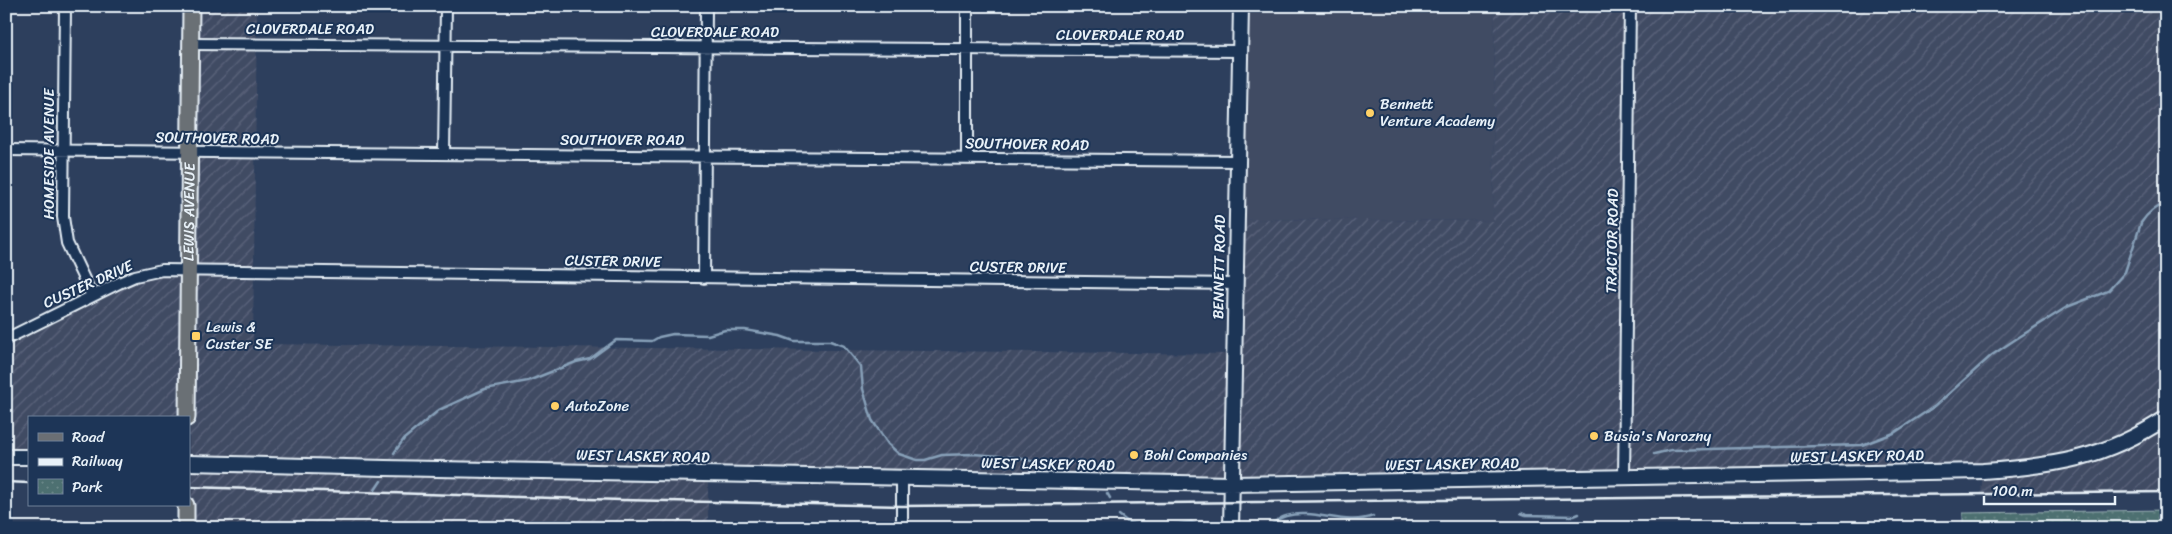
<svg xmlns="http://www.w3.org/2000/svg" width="2172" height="534" viewBox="0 0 2172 534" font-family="Sriracha,sans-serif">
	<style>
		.built { fill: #404b64 }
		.industrial { fill: url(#industrial-furrows) }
		.park { fill: url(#park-dots); stroke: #9ab0b4 }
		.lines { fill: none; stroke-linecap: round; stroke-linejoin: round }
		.stream { stroke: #88a1b9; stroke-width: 2.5 }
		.street-casing { stroke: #e8f1f8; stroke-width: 14 }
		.secondary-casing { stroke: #e8f1f8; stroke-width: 18 }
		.primary-casing { stroke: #e8f1f8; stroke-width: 19 }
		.street { stroke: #1d3557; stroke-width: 10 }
		.secondary { stroke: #1d3557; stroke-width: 14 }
		.primary { stroke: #6b6f74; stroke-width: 15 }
		.rail { stroke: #e8f1f8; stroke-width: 2.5 }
		.poi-dot { fill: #ffd166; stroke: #1d3557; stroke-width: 2 }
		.labels { text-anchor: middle; stroke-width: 4; stroke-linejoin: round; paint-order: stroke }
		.street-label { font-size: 15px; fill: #e8f1f8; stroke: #1d3557 }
		.poi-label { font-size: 15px; fill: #e8f1f8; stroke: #1d3557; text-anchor: start }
	</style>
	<defs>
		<pattern id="industrial-furrows" width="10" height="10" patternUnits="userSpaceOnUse" patternTransform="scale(1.25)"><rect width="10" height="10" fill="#404b64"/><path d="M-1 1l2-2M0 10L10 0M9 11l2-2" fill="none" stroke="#5c657b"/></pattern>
		<pattern id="park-dots" width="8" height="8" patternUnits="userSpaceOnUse" patternTransform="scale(1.25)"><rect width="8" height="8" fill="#4d7071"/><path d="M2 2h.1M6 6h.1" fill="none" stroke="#678586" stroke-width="1.8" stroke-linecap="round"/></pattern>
	</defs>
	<rect width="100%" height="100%" fill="#2d3f5d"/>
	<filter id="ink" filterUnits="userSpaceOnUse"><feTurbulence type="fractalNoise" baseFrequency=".02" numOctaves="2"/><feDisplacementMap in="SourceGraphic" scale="10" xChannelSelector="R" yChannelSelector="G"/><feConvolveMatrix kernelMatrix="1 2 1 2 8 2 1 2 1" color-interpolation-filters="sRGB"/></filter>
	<g filter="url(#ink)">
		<!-- built -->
		<path class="built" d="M1248,6h247l-2,215 -249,-2z"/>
		<!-- industrial -->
		<path class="industrial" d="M191,6h66l-4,338 976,10 2,-135 262,2 2,-215h671v485l-185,3 2,-23 -752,13 -523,-10v54h-522l3,-23v-87h-160v40l-23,-1v-119l129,-62 53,-7z"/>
		<!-- park -->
		<path class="park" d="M2166,510v18h-203v-15z"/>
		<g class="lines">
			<!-- stream -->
			<path class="stream" d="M394,453l10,-14 35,-29 46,-21 43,-8 48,-19 14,-3 26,-19 36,1 7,-4 14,-3 35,1 17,-5h20l35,6 14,5h36l14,5 17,21 2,22 9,31 16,24 11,10 18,6h8l17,-5 31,-1 40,3 28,6
				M1654,454l17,-4 191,-5 32,-12 41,-27 57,-51 24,-16 51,-32 41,-16 17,-19 16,-49c7,-11 14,-15 25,-21
				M375,490l6,-9
				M1107,493l3,5
				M1521,513l5,2 48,1 5,-2
				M1119,515l10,8 26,5
				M1158,528l33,-6 14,6
				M1266,528c7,-4 12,-10 20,-12 29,-8 59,11 87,0"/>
			<defs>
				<path id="street" d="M65,6l-2,211 4,26 25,53
					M191,44l1049,7
					M6,150c411,6 821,6 1232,11
					M444,154l2,-148
					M967,158v-152
					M704,278l2,-272
					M6,339l113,-56 16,-7 27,-6 1073,14
					M1624,477l6,-471
					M902,528v-50"/>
				<path id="secondary" d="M6,457h23
					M189,463l196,5 846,16 752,-13c71,-5 121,-12 183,-53
					M1231,528l10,-522"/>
				<g id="primary">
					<path id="s1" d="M187,418l4,-412"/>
					<path d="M186,528v-23"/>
				</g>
			</defs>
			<!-- street casing -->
			<use href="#street" class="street-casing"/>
			<!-- secondary casing -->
			<use href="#secondary" class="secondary-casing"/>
			<!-- primary casing -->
			<use href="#primary" class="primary-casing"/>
			<!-- street -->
			<use href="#street" class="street"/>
			<!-- secondary -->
			<use href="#secondary" class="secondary"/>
			<!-- primary -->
			<use href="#primary" class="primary"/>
			<!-- rail -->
			<path class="rail" d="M6,482l23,1
				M189,487l433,13 280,6 1264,-14"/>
		</g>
	</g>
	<!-- markers -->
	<g class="poi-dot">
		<circle cx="1370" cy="113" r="5"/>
		<rect x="191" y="331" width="10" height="10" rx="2.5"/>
		<circle cx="555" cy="406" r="5"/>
		<circle cx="1594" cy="436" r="5"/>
		<circle cx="1134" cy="455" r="5"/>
	</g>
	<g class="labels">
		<!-- street labels -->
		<g class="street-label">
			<text x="310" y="34">CLOVERDALE ROAD</text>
			<text x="715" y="37">CLOVERDALE ROAD</text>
			<text x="1120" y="40">CLOVERDALE ROAD</text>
			<text transform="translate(217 138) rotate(1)" y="5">SOUTHOVER ROAD</text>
			<text x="622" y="145">SOUTHOVER ROAD</text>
			<text transform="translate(1027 144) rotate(1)" y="5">SOUTHOVER ROAD</text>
			<text transform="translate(49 154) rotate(-90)" y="5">HOMESIDE AVENUE</text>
			<text dy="5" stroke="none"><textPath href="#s1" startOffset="206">LEWIS AVENUE</textPath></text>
			<text transform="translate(1612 241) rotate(-89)" y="5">TRACTOR ROAD</text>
			<text transform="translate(613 261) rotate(1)" y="5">CUSTER DRIVE</text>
			<text transform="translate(1018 267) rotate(1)" y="5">CUSTER DRIVE</text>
			<text transform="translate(1219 267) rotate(-89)" y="5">BENNETT ROAD</text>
			<text transform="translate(88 284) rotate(-24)" y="5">CUSTER DRIVE</text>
			<text transform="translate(643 456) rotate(1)" y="5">WEST LASKEY ROAD</text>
			<text transform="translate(1857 456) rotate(-1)" y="5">WEST LASKEY ROAD</text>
			<text transform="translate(1048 464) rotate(1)" y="5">WEST LASKEY ROAD</text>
			<text transform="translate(1452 464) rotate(-1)" y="5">WEST LASKEY ROAD</text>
		</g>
		<!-- poi labels -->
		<g class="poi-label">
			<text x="1380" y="109">Bennett<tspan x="1380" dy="17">Venture Academy</tspan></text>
			<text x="206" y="332">Lewis &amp;<tspan x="206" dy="17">Custer SE</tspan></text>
			<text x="565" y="411">AutoZone</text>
			<text x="1604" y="441">Busia's Narozny</text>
			<text x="1144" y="460">Bohl Companies</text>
		</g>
	</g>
	<!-- margin -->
	<rect width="2172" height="534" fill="none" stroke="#1d3557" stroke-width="25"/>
	<rect x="12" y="12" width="2147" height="509" fill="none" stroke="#e8f1f8" stroke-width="2" filter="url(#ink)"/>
	<!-- legend -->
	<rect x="28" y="416" width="162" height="90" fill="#1d3557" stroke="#6e8097"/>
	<rect x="38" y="433" width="25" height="8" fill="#6b6f74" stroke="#6e8097"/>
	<text x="72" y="442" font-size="15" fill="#e8f1f8">Road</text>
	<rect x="38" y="458" width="25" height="8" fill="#e8f1f8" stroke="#6e8097"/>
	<text x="72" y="466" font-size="15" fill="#e8f1f8">Railway</text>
	<rect x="38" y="479" width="25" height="15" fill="url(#park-dots)" stroke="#6e8097"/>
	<text x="72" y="492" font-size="15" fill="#e8f1f8">Park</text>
	<!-- scale -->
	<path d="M1984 496v8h131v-8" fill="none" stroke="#e8f1f8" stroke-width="2.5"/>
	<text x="1992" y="496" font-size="15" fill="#e8f1f8" stroke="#1d3557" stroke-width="4" paint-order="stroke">100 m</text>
</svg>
